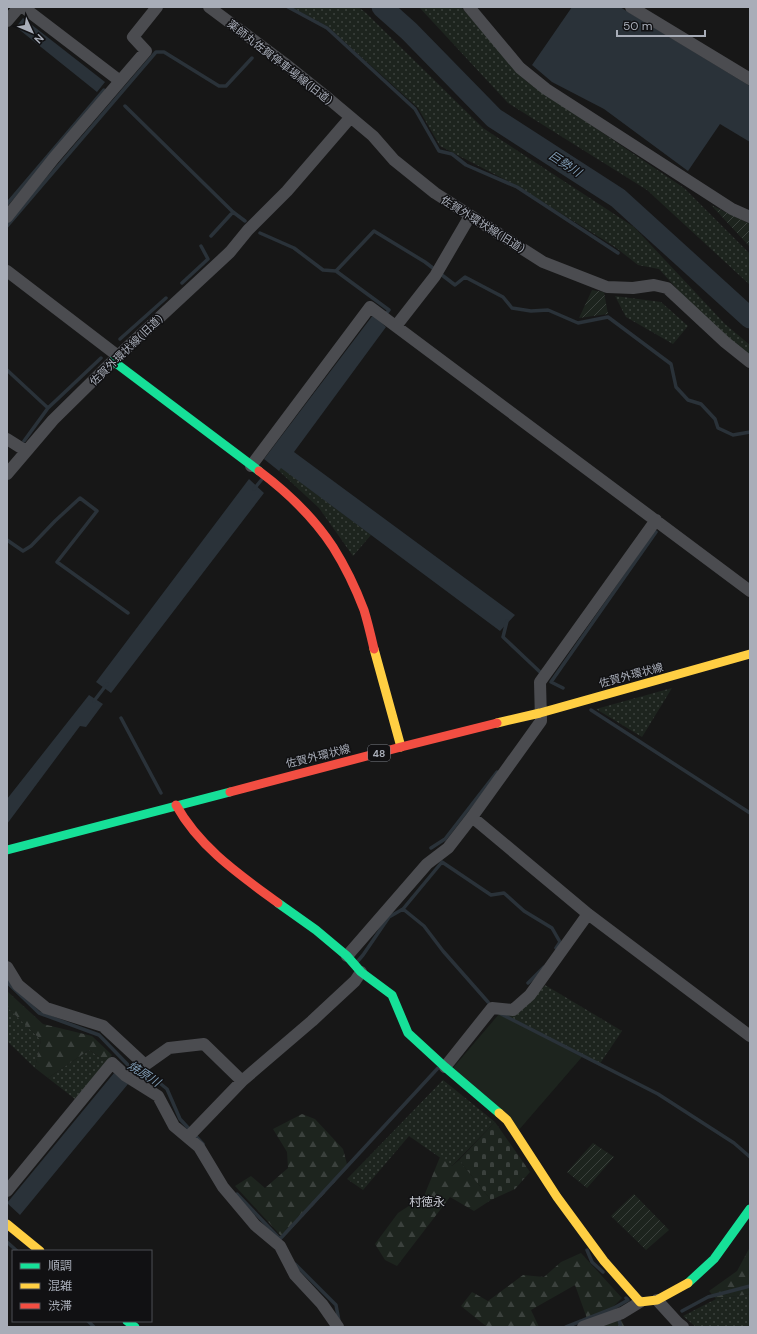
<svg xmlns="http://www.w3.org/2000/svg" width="757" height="1334" viewBox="0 0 757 1334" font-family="'DM Sans','Noto Sans JP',sans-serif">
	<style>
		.grass { fill: url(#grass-dots) }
		.forest { fill: url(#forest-firs) }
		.cemetery { fill: url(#cemetery-stones) }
		.garden { fill: url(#garden-furrows) }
		.pitch { fill: #1d241e }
		.water { fill: #2a3239 }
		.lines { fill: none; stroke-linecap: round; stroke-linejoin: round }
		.stream { stroke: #2a3239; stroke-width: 3.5 }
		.river { stroke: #2a3239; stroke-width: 21 }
		.street { stroke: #4b4c50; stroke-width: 12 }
		.fast { stroke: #16e098; stroke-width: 9 }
		.slow { stroke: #ffcf43; stroke-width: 9 }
		.jam { stroke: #f24e42; stroke-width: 9 }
		.labels { text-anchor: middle; stroke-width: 3; stroke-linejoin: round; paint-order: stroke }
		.shield { fill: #111113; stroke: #7b7e86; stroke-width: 1 }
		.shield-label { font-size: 10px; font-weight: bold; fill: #a8adb8 }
		.street-label { font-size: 11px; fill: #a8adb8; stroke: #111113 }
		.water-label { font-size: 12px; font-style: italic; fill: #7f9bb3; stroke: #111113 }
		.neighbourhood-label { font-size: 12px; fill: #c9ccd4; stroke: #111113 }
	</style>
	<defs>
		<pattern id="grass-dots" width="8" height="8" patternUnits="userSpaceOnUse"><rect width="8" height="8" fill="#1d241e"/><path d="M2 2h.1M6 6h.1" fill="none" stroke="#3b413d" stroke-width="1.8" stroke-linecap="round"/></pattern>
		<pattern id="forest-firs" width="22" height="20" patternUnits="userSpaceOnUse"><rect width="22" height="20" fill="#1d241e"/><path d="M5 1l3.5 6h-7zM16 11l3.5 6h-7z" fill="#3b413d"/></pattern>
		<pattern id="cemetery-stones" width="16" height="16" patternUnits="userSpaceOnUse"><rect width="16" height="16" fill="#1d241e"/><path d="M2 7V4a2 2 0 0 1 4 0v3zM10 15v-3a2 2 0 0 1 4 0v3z" fill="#3b413d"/></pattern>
		<pattern id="garden-furrows" width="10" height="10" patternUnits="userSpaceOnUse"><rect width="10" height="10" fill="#1d241e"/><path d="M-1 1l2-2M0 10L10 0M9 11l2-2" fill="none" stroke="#3b413d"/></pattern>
	</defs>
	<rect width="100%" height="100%" fill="#171717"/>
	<!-- grass -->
	<path class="grass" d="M291,7h67l7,5 118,116 151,99 91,97 25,21v13l-62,-57 -29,-32 -21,-4 -23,-18 -98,-61 -77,-40 -22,-38 -91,-82z
		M419,7h42l65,74 158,107 66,66v31l-103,-95 -139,-87z
		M615,296l46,6 27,24 -15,18 -47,-27z
		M281,467l90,68 -18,21 -34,-48 -40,-37z
		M672,688l-30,49 -46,-28z
		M545,985l77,46 -23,34 -100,-51 21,-2z
		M7,1007l34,33 -6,28 -28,-27z
		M89,1050l18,12 -32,37 -27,-21z
		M443,1080l52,42 -43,44 -43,-30 -46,54 -16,-11z
		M750,1294v33h-54l-13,-11 33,-17z"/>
	<!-- forest -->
	<path class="forest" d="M7,991l36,33 49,12 20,19 -5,7 -18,-12 -41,28 -13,-10 6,-28 -34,-33z
		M302,1114l13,5 28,30 5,19 -65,70 -48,-52 16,-10 14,12 23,-20 -1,-16 -14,-23z
		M440,1157l12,9 7,-6 32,40 -17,11 -24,-14 -53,69 -12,-6 -10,-16 23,-31 26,-17z
		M750,1247v47l-34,5 -7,-8 28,-20z
		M581,1253l41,45 -8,8 11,21h-35l-15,-42 -44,25 8,17h-52l-26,-21 11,-14 16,9 35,-26 21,2 17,-15z"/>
	<!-- cemetery -->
	<path class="cemetery" d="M495,1122l35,50 -15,17 -24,11 -32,-40z"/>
	<!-- garden -->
	<path class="garden" d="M711,205l39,19v23z
		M592,290l12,2 4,22 -29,4z
		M593,1143l21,14 -27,31 -20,-16z
		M634,1194l35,36 -23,20 -35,-34z"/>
	<!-- pitch -->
	<path class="pitch" d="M499,1014l83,43 -64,74 -66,-62z"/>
	<!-- water -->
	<path class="water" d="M572,7h48l130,79v56l-30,-18 -32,47 -84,-62 -52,-27 -20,-17z
		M23,18l82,64 -8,10 -81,-65z
		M373,315l13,12 -92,125 221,163 -15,16 -219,-163 -2,3 -15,-12z
		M249,479l15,14 -153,200 -15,-11z
		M89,695l14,9 -17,23 -6,-1 -73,98v-25z
		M114,1073l14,11 -108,131 -13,-12z"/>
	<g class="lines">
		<!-- stream -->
		<path class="stream" d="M288,7l39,21 88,81 24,42 13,3 14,11 51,22 101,66
			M125,106l108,106 12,9
			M7,204l97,-114
			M7,226l149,-174h8l55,34h7l26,-28
			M260,233l34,15 29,22 13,1 38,-40 51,31 30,23 10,-8 38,20 9,11 19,3 17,-1 30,13 30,-6 63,47 5,23 12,13 13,4 14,15 3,9 15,7 17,-3
			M211,236l22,-24
			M336,271l53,39 -4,5
			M182,283l26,-24 -7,-13
			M120,339l46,-41
			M7,370l41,38
			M24,441l24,-33 53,-50
			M254,489l9,-11
			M7,540l16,11 8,-5 24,-25 25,-23 17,13 -40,51 71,51
			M507,621l-4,16 37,35
			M563,688l-12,-6 105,-150
			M94,701l13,-17
			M591,710l159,103
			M121,718l40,75
			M431,848l14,-9 52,-67
			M403,909l21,17 19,25 45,51
			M357,962l6,-7 26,-38 14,-8 39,-47 49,33 13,-2 20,18 28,17 8,14 -4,6
			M7,980l2,4 30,29 60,22 32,33 25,12 11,9 13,30 23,25
			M528,983l16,-16
			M501,1014l157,80 76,49 16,14
			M237,1194l43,45
			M280,1239l158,-171
			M7,1242l10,9
			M587,1250l5,12 11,10
			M295,1264l41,41 3,16
			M682,1311l26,-14 42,-11
			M618,1317l3,10
			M88,1321l6,6
			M566,1327l48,-19 14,-8 -2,-2"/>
		<!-- river -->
		<path class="river" d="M382,7l27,24 85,87 124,80 132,120"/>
		<!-- street -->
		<path class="street" d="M23,7l97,74
			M209,7l75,56 45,36 44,37 21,24 41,33 108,69 64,25 26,1 21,-3 13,3 58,54 25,20
			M469,7l51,61 26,21 186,120 18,8
			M631,7l119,72
			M7,21l12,-14
			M7,217l47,-59 92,-107 -13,-14 24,-30
			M7,271l111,85
			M396,326l39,-50 35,-60
			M7,439l19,12
			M251,466l119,-159 380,284
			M7,474l46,-54 65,-64 112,-104 18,-22 39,-39 63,-73
			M472,817l116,97 162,122
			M347,956l80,-92 21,-16 24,-31 69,-96 -1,-39 116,-162
			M7,967l11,18 28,23 57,18 42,39 24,-17 35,-4 38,37
			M445,1067l47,-59 21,2 17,-15 58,-81
			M188,1137l54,-56 70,-60 43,-40 6,-9
			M7,1191l105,-128 14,13 32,20 16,30 25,21 24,40 32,38 25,21 15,29 27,29 16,23
			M657,1300l21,23 5,4
			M583,1327l39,-14 18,-11"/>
		<!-- fast -->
		<path class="fast" d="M113,361l146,110
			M7,850l223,-58
			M278,903l38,27 31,26 14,16 31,23 16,38 37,34 54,46
			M688,1283l26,-24 36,-50
			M127,1321l8,6"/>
		<!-- slow -->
		<path class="slow" d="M374,649l27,98
			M497,723l43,-10 210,-59
			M499,1113l8,7 50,77 47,64 36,41 17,-2 31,-17
			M7,1224l33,27"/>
		<!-- jam -->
		<path class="jam" d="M259,471c28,21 55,47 74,76 12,19 23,42 31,63 4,13 7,26 10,39
			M230,792l171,-45 96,-24
			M176,805c24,43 64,70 102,98"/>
	</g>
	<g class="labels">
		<!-- shield labels -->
		<rect class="shield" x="368" y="745" width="22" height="16" rx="3"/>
		<g class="shield-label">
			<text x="379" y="757">48</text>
		</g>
		<!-- street labels -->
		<g class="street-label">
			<text transform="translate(280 62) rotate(38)" y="4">薬師丸佐賀停車場線(旧道)</text>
			<text transform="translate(483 224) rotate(32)" y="4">佐賀外環状線(旧道)</text>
			<text transform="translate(126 350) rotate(-44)" y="4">佐賀外環状線(旧道)</text>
			<text transform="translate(631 675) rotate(-15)" y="4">佐賀外環状線</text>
			<text transform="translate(318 756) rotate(-14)" y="4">佐賀外環状線</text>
		</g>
		<!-- water labels -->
		<g class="water-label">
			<text transform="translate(565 164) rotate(33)" y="4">巨勢川</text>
			<text transform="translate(144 1074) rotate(33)" y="4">焼原川</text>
		</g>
		<!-- neighbourhood labels -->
		<g class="neighbourhood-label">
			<text x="427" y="1206">村徳永</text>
		</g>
	</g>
	<!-- border -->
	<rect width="757" height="1334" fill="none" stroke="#a8adb8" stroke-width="16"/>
	<!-- legend -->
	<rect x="12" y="1250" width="140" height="72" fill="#111113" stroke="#4d4f55"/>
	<rect x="20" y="1263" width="20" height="6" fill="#16e098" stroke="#4d4f55"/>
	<text x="48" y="1270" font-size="12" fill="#a8adb8">順調</text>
	<rect x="20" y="1283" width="20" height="6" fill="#ffcf43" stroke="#4d4f55"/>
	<text x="48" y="1290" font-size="12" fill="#a8adb8">混雑</text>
	<rect x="20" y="1303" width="20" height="6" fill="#f24e42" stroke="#4d4f55"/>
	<text x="48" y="1310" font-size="12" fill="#a8adb8">渋滞</text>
	<!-- north arrow -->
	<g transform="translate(32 32) rotate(134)" stroke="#111113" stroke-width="3" paint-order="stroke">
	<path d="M0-3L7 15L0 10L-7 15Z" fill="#a8adb8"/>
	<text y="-6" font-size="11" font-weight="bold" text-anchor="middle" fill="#a8adb8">N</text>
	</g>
	<!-- scale -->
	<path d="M617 30v6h88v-6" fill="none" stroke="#a8adb8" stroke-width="2"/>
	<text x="623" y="30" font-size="12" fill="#a8adb8" stroke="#111113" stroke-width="3" paint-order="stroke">50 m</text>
</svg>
